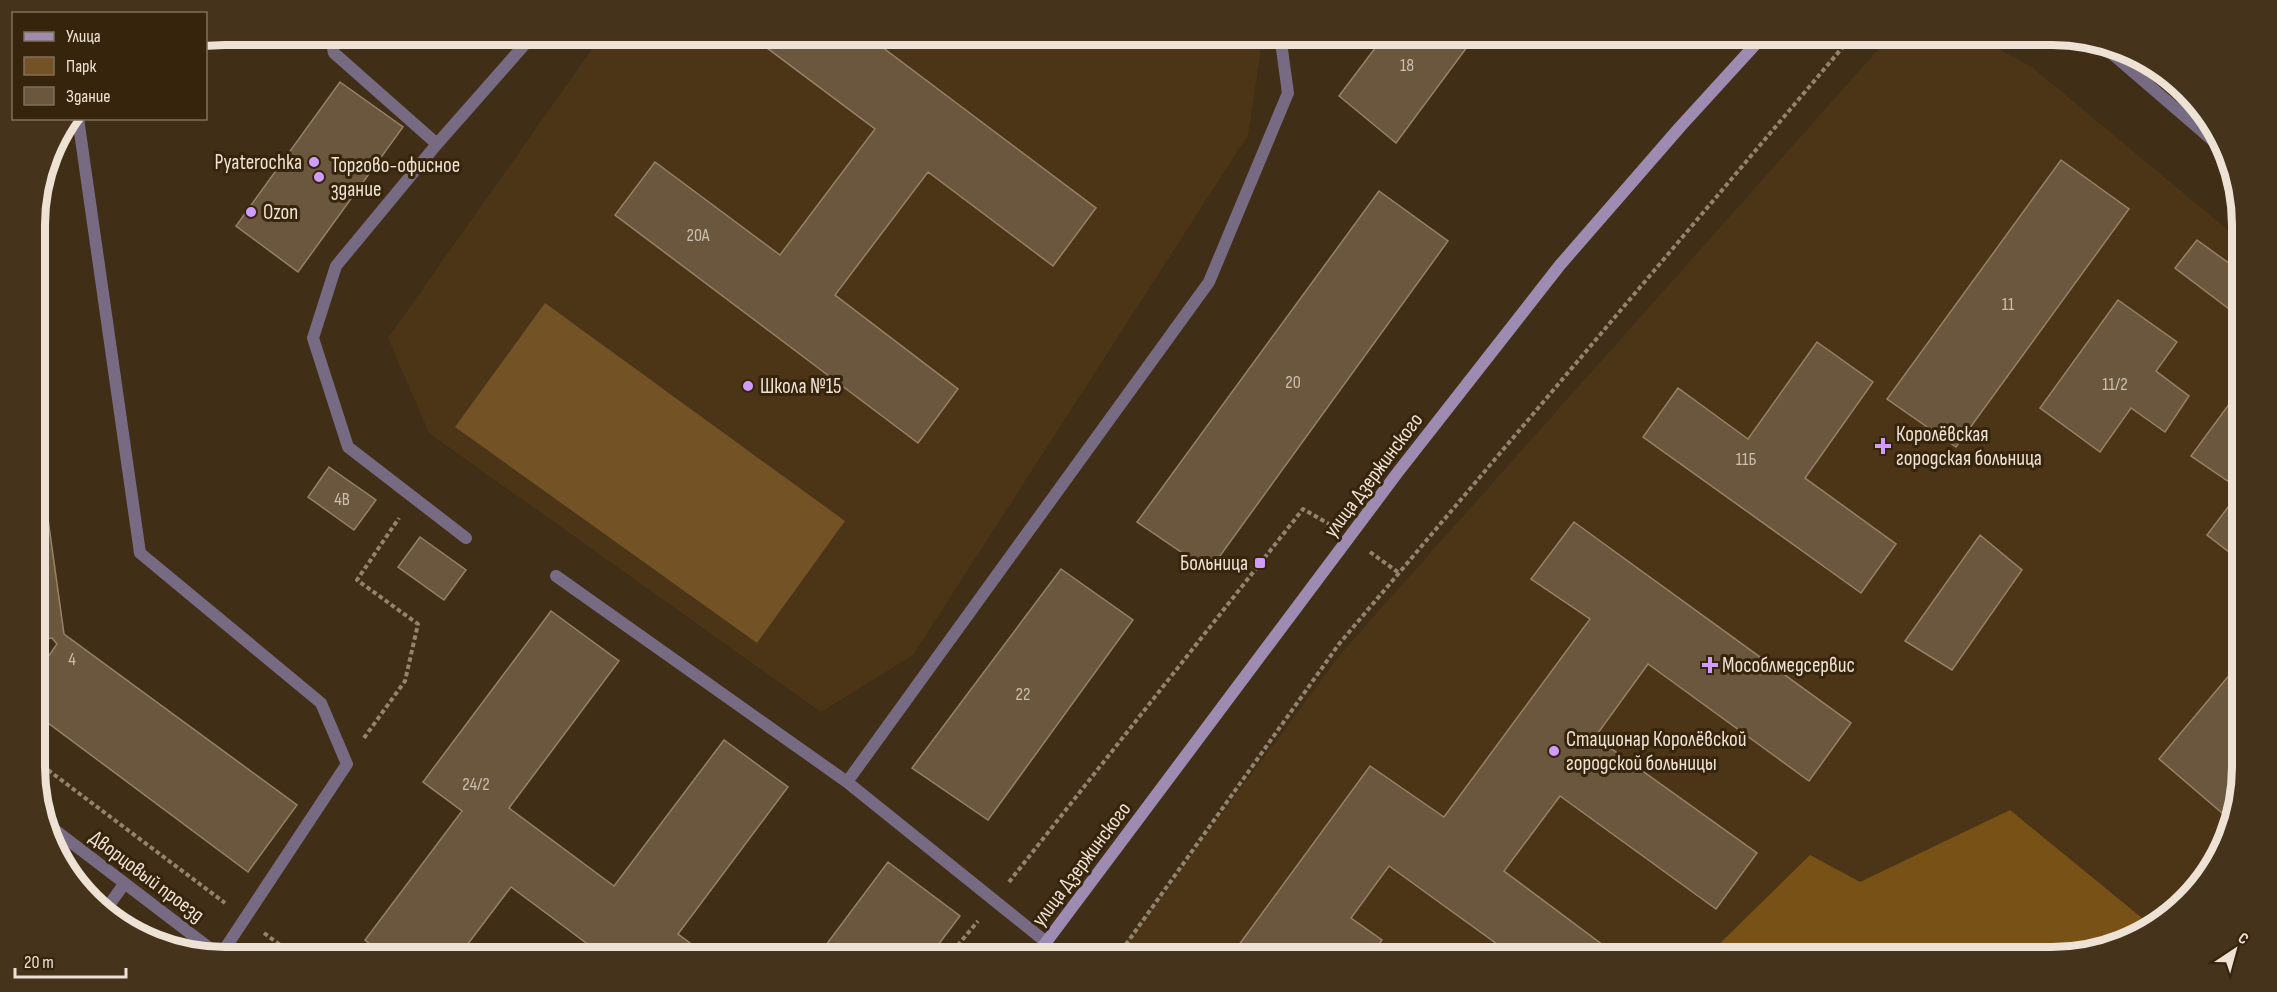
<svg xmlns="http://www.w3.org/2000/svg" width="2277" height="992" viewBox="0 0 2277 992" font-family="'Sofia Sans Condensed',sans-serif">
	<style>
		.built { fill: #4b3516 }
		.green { fill: #735225 }
		.forest { fill: #785117 }
		.building { fill: #6b573e; stroke: #978267; stroke-width: 1.5 }
		.lines { fill: none; stroke-linecap: round; stroke-linejoin: round }
		.path { stroke: #938470; stroke-width: 4; stroke-dasharray: 4.5 3; stroke-linecap: butt }
		.lane { stroke: #776b83; stroke-width: 12 }
		.street { stroke: #776b83; stroke-width: 12 }
		.secondary { stroke: #9e8bb1; stroke-width: 12 }
		.poi-dot { fill: #d09dff; stroke: #36240c; stroke-width: 2 }
		.labels { text-anchor: middle; stroke-width: 6; stroke-linejoin: round; paint-order: stroke }
		.number-label { font-size: 18px; fill: #cdbfae }
		.poi-label { font-size: 21px; fill: #eee2d4; stroke: #36240c; text-anchor: start }
		.street-label { font-size: 21px; fill: #eee2d4; stroke: #36240c }
		.rim { fill: none; stroke: #eee2d4; stroke-width: 8 }
	</style>
	<rect width="100%" height="100%" fill="#402e16"/>
	<!-- built -->
	<path class="built" d="M602,35h661l-15,100 -335,520 -92,57 -392,-279 -41,-95z
		M1891,35h82l59,32 209,174 1,526 -14,72 -25,44 -45,42 -94,32h-949l228,-306z"/>
	<!-- green -->
	<path class="green" d="M545,303l300,218 -88,122 -302,-216z"/>
	<!-- forest -->
	<path class="forest" d="M2010,810l143,117 -89,30h-358l104,-102 50,27z"/>
	<!-- building -->
	<path class="building" d="M759,35h107l230,173 -43,58 -125,-94 -93,123 123,94 -40,54 -303,-228 40,-53 125,93 95,-126 -120,-90z
		M1385,35h91l-80,108 -57,-47z
		M340,82l63,45 -105,145 -62,-46z
		M2061,160l68,49 -173,238 -69,-48z
		M1379,191l69,50 -239,330 -72,-49z
		M2197,240l44,32v46l-66,-50z
		M2118,300l59,42 -21,29 33,25 -24,36 -34,-24 -31,44 -60,-44z
		M1817,342l56,40 -68,96 91,66 -35,49 -218,-156 35,-49 70,51z
		M2241,388l1,101 -1,1 -50,-34z
		M35,425l29,209 233,171 -49,67 -212,-158v-40l21,-30 -5,-6 -16,3z
		M329,467l47,33 -22,30 -46,-33z
		M2241,490h1v72l-35,-27z
		M1574,522l277,201 -42,58 -161,-117 -53,73 162,116 -41,56 -156,-113 -56,75 115,86h-104l-126,-91 -38,52 31,22 -11,17h-141l140,-191 74,51 146,-198 -59,-40z
		M1980,535l42,35 -70,100 -47,-29z
		M420,537l46,33 -22,30 -46,-33z
		M1061,569l72,51 -145,200 -76,-52z
		M551,611l68,50 -110,147 105,78 110,-146 64,47 -110,147 31,23h-104l-94,-70 -53,70h-71l-22,-17 97,-129 -39,-29z
		M2242,660v107l-5,28 -15,18 -63,-54z
		M888,862l72,54 -31,41h-112z"/>
	<g class="lines">
		<!-- path -->
		<path class="path" d="M1370,552l29,21
			M364,738l41,-57 13,-57 -61,-44 42,-62
			M36,761l189,142
			M1009,882l294,-373 26,15
			M264,933l32,24
			M948,957l30,-36
			M1117,957l222,-313 514,-609"/>
		<!-- lane -->
		<path class="lane" d="M330,35l4,18 103,91 -101,122 -23,72 35,109 118,91
			M78,118l62,435 181,150 26,61 -127,192
			M437,144l96,-109
			M556,576l291,206
			M107,908l17,-24
			M1046,942l-199,-160 362,-500 79,-189 -8,-58"/>
		<!-- street -->
		<path class="street" d="M2102,45l116,100
			M51,827l169,129"/>
		<!-- secondary -->
		<path class="secondary" d="M1035,957l363,-485 162,-207 120,-138 84,-92"/>
	</g>
	<!-- markers -->
	<g class="poi-dot">
		<circle cx="314" cy="162" r="6"/>
		<circle cx="319" cy="177" r="6"/>
		<circle cx="251" cy="212" r="6"/>
		<circle cx="748" cy="386" r="6"/>
		<path d="M1880 437h6v6h6v6h-6v6h-6v-6h-6v-6h6z"/>
		<rect x="1254" y="557" width="12" height="12" rx="3"/>
		<path d="M1707 656h6v6h6v6h-6v6h-6v-6h-6v-6h6z"/>
		<circle cx="1554" cy="751" r="6"/>
	</g>
	<g class="labels">
		<!-- number labels -->
		<g class="number-label">
			<text x="1407" y="71">18</text>
			<text x="698" y="241">20А</text>
			<text x="2008" y="310">11</text>
			<text x="1293" y="388">20</text>
			<text x="2115" y="390">11/2</text>
			<text x="1746" y="465">11Б</text>
			<text x="342" y="505">4В</text>
			<text x="72" y="665">4</text>
			<text x="1023" y="700">22</text>
			<text x="476" y="790">24/2</text>
		</g>
		<!-- poi labels -->
		<g class="poi-label">
			<text x="302" y="169" text-anchor="end">Pyaterochka</text>
			<text x="331" y="172">Торгово-офисное<tspan x="331" dy="24">здание</tspan></text>
			<text x="263" y="219">Ozon</text>
			<text x="760" y="393">Школа №15</text>
			<text x="1896" y="441">Королёвская<tspan x="1896" dy="24">городская больница</tspan></text>
			<text x="1248" y="570" text-anchor="end">Больница</text>
			<text x="1722" y="672">Мособлмедсервис</text>
			<text x="1566" y="746">Стационар Королёвской<tspan x="1566" dy="24">городской больницы</tspan></text>
		</g>
		<!-- street labels -->
		<g class="street-label">
			<text transform="translate(1373 475) rotate(-53)" y="7">улица Дзержинского</text>
			<text transform="translate(1081 864) rotate(-53)" y="7">улица Дзержинского</text>
			<text transform="translate(147 876) rotate(37)" y="7">Дворцовый проезд</text>
		</g>
	</g>
	<!-- crop -->
	<path d="M0 0H2277V992H0ZM225 45H2052A180 180 0 0 1 2232 225V767A180 180 0 0 1 2052 947H225A180 180 0 0 1 45 767V225A180 180 0 0 1 225 45Z" fill="#45331c" fill-rule="evenodd"/>
	<path class="rim" d="M225 45H2052A180 180 0 0 1 2232 225V767A180 180 0 0 1 2052 947H225A180 180 0 0 1 45 767V225A180 180 0 0 1 225 45Z"/>
	<!-- legend -->
	<rect x="12" y="12" width="195" height="108" fill="#36240c" stroke="#80705c" stroke-width="1.5"/>
	<rect x="24" y="32" width="30" height="9" fill="#9e8bb1" stroke="#80705c" stroke-width="1.5"/>
	<text x="66" y="42" font-size="18" fill="#eee2d4">Улица</text>
	<rect x="24" y="57" width="30" height="18" fill="#735225" stroke="#80705c" stroke-width="1.5"/>
	<text x="66" y="72" font-size="18" fill="#eee2d4">Парк</text>
	<rect x="24" y="87" width="30" height="18" fill="#6b573e" stroke="#80705c" stroke-width="1.5"/>
	<text x="66" y="102" font-size="18" fill="#eee2d4">Здание</text>
	<!-- north arrow -->
	<g transform="translate(2235 950) rotate(36)" stroke="#36240c" stroke-width="4.5" paint-order="stroke">
	<path d="M0-4.5L10 22L0 15L-10 22Z" fill="#eee2d4"/>
	<text y="-9" font-size="16" font-weight="bold" text-anchor="middle" fill="#eee2d4">С</text>
	</g>
	<!-- scale -->
	<path d="M15 968v9h111v-9" fill="none" stroke="#eee2d4" stroke-width="3"/>
	<text x="24" y="968" font-size="18" fill="#eee2d4" stroke="#36240c" stroke-width="4.5" paint-order="stroke">20 m</text>
</svg>
